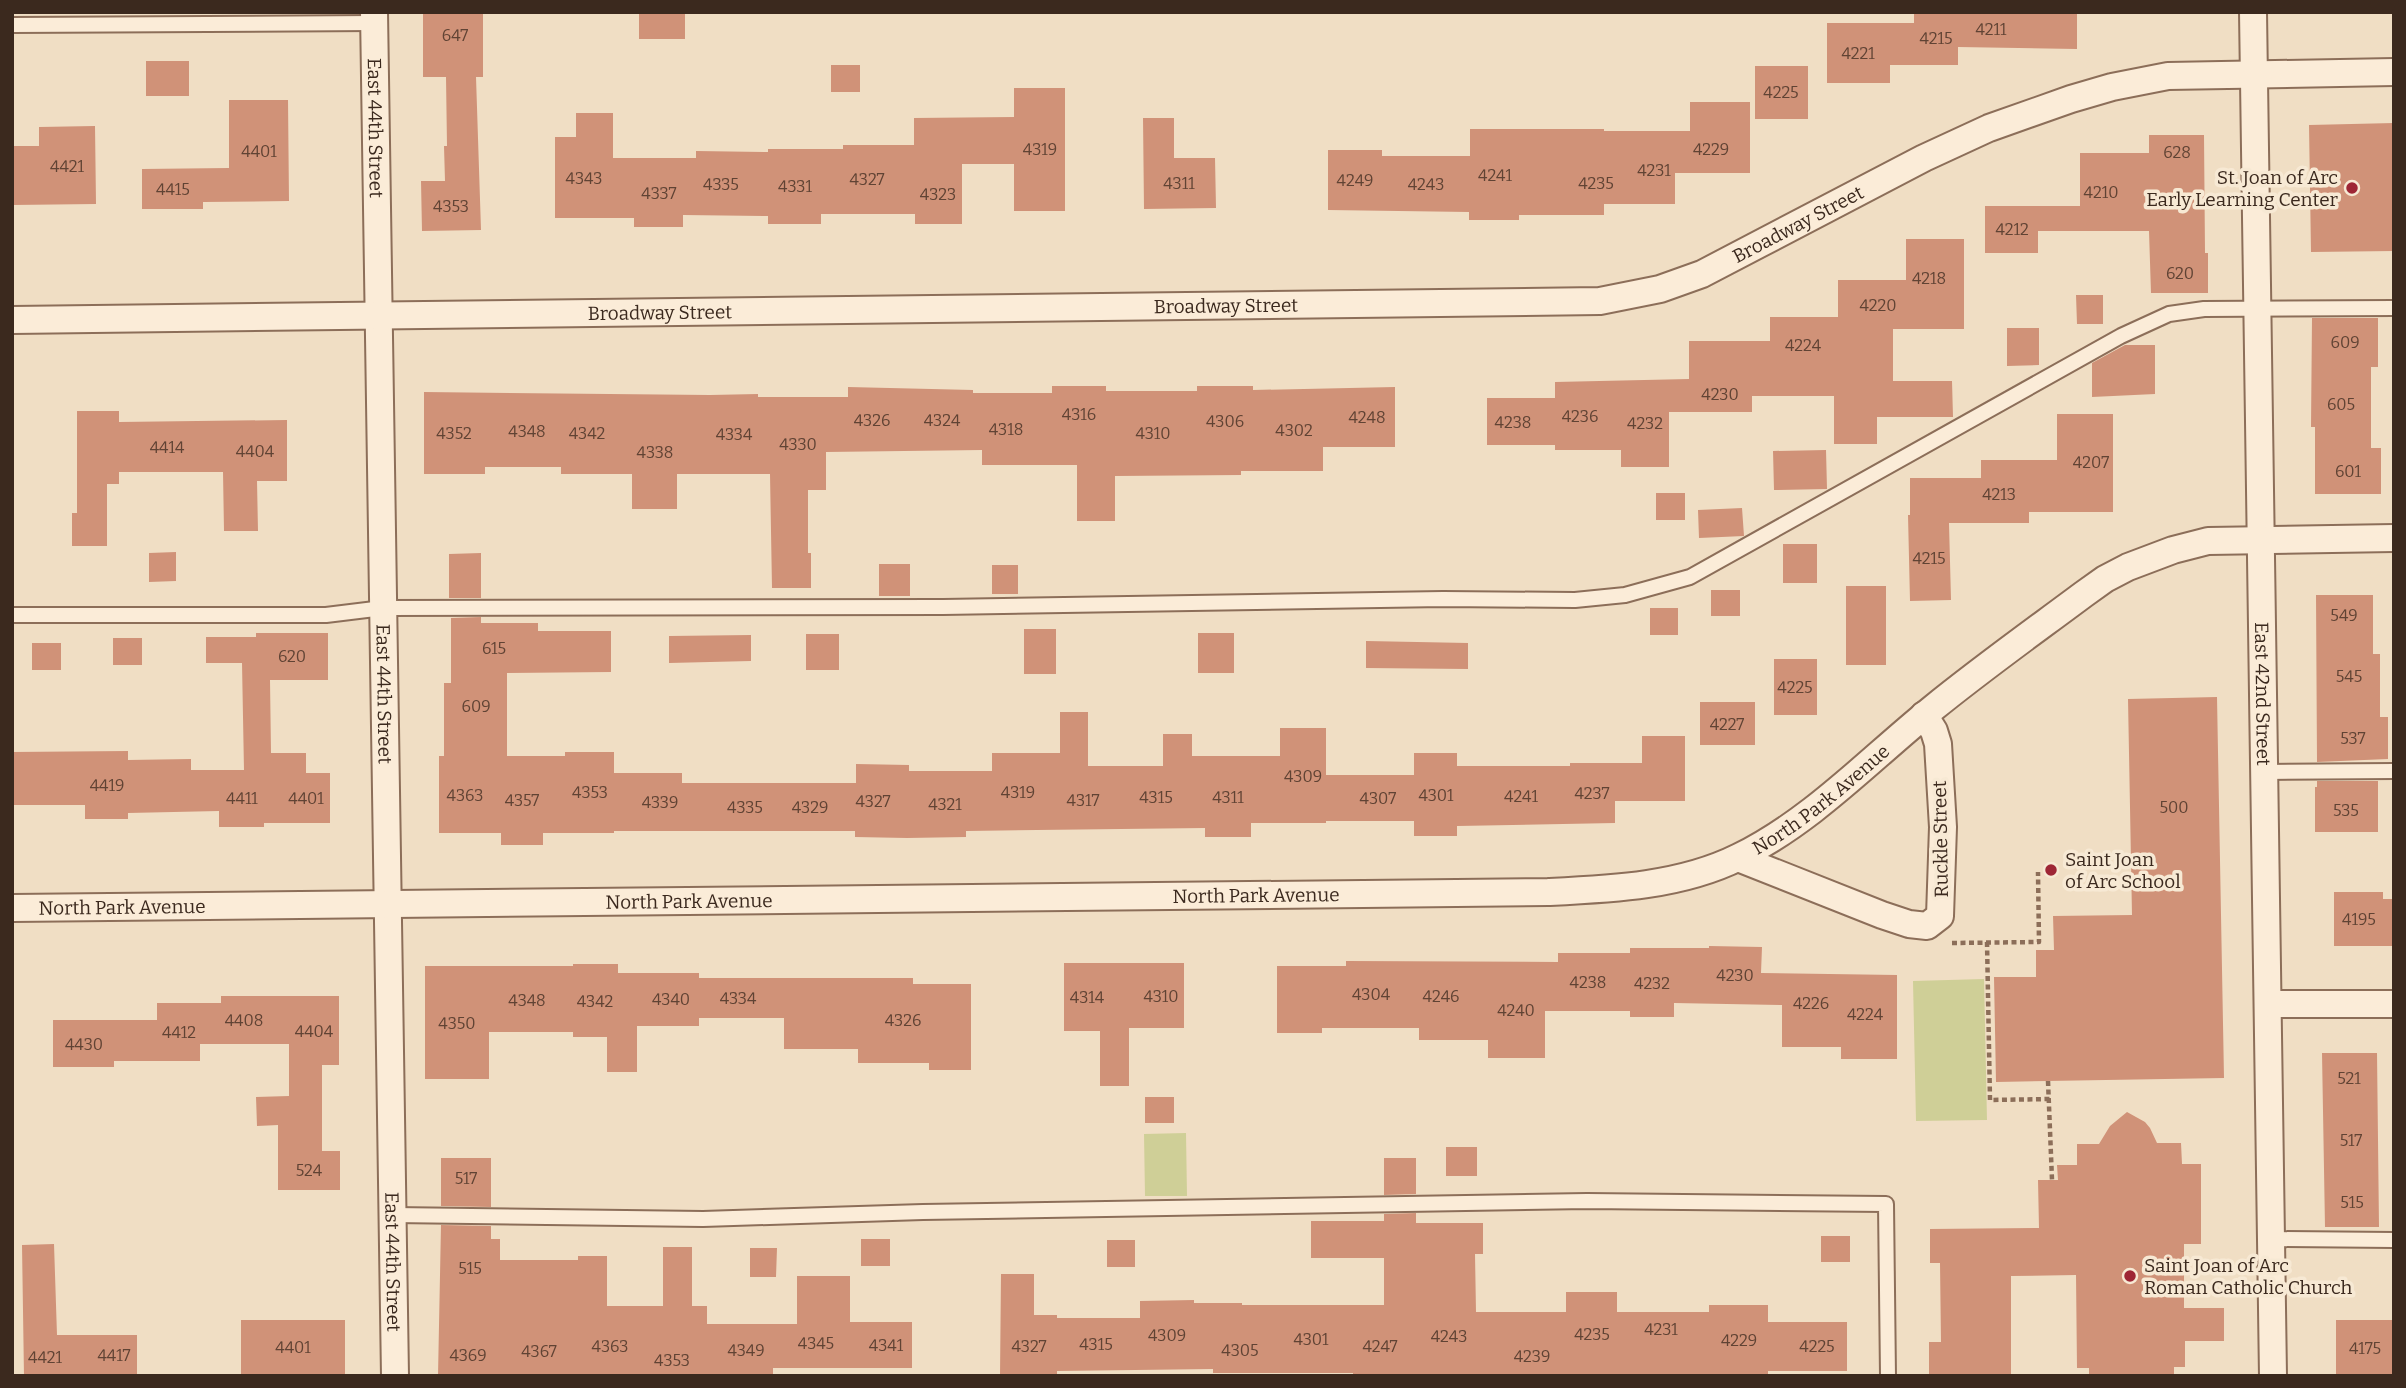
<svg xmlns="http://www.w3.org/2000/svg" width="2406" height="1388" viewBox="0 0 2406 1388" font-family="Bitter,serif">
	<style>
		.green { fill: #cfcf97 }
		.building { fill: #d09278 }
		.lines { fill: none; stroke-linecap: round; stroke-linejoin: round }
		.lane-casing { stroke: #8c6e59; stroke-width: 18 }
		.street-casing { stroke: #8c6e59; stroke-width: 30 }
		.path { stroke: #8c6e59; stroke-width: 4.5; stroke-dasharray: 5 3.5; stroke-linecap: butt }
		.lane { stroke: #fbecd8; stroke-width: 14 }
		.street { stroke: #fbecd8; stroke-width: 26 }
		.poi-dot { fill: #9e2635; stroke: #f7e9d4; stroke-width: 2.5 }
		.labels { text-anchor: middle; stroke-width: 7; stroke-linejoin: round; paint-order: stroke }
		.number-label { font-size: 16px; fill: #604334 }
		.street-label { font-size: 19px; fill: #3b291e; stroke: #f7e9d4 }
		.poi-label { font-size: 19px; fill: #3b291e; stroke: #f7e9d4; text-anchor: start }
	</style>
	<rect width="100%" height="100%" fill="#f0dec4"/>
	<!-- green -->
	<path class="green" d="M1984,979l3,141 -71,1 -3,-140z
		M1186,1133l1,63h-42l-1,-62z"/>
	<!-- building -->
	<path class="building" d="M423,12h60v65h-7l5,153 -59,1 -1,-50h24l-1,-35h3l-1,-69h-23z
		M639,12h46v27h-46z
		M1914,12h163v37l-119,-2v18h-68v18h-63v-60h87z
		M146,61h43v35h-43z
		M831,65h29v27h-29z
		M1755,66h53v53h-53z
		M1014,88h51v123h-51v-47h-52v60h-47v-10h-94v10h-53v-8l-85,-1v12h-49v-9h-79v-81h21v-24h37v45h83v-7l72,1v-3h75v-4h71v-27l100,-1z
		M229,100h59l1,101 -86,1v7h-61v-40l87,-1z
		M1690,102h60v71h-75v31h-71v11h-85v5h-50v-8l-141,-2v-60h54v6h88v-27h134v2h86z
		M1143,118h31v40h41l1,50 -72,1z
		M2394,123v128l-83,1 -2,-127z
		M95,126l1,78 -84,1v-59h27v-19z
		M2149,135h55l1,118h3v40h-57l-2,-62h-111v22h-53v-47h95v-53h69z
		M1906,239h58v90h-71v52h59l1,36h-76v27h-43v-48h-82v16h-83v55h-48v-17h-66v-5h-68v-47h68v-16l134,-3v-38h81v-24h68v-37h68z
		M2076,295h27v29h-26z
		M2312,318h66v49h-7v81h10v46h-66v-67h-4z
		M2007,328h32v37l-32,1z
		M2125,345h30v49l-63,3v-34z
		M1052,386h54v5h91v-5h56v4l142,-3v60h-72v24h-82v4l-126,1v45h-38v-56h-95v-15l-156,2v38h-18v63h3v35h-39l-2,-114h-93v35h-45v-35h-71v-7h-76v7h-61v-82l286,3 48,-1v3h90v-10l125,3v3h79z
		M77,411h42v11l168,-2v61h-30l1,50h-34l-1,-59h-104v12h-12v62h-35v-33h5z
		M2057,414h56v98h-84v11h-80l2,77 -41,1 -2,-86h2v-37h71v-18h76z
		M1826,450l1,39 -53,1 -1,-39z
		M1656,493h29v27h-29z
		M1742,508l2,28 -45,2 -1,-28z
		M1783,544h34v39h-34z
		M176,552v29l-27,1v-29z
		M481,553v45h-32v-44z
		M879,564h31v32h-31z
		M992,565h26v29h-26z
		M1846,586h40v79h-40z
		M1711,590h29v26h-29z
		M2316,595h57v59h7v63h8v42l-71,3z
		M1650,608h28v27h-28z
		M481,617v6h57v8h73v41l-104,1v83h58v-4h49v21h68v10h174v-19l53,1v6h83v-18h68v-41h28v54h75v-32h29v22h88v-28h46v47h88v-22h43v13h113v-3h72v-27h43v65h-70v22l-158,3v10h-43v-15h-88v2h-75v14h-46v-9l-239,3v6l-59,1 -52,-1v-6h-241v2h-71v12h-42v-12h-62v-77h5v-73h7v-65z
		M1024,629h32v45h-32z
		M256,633h72v47h-58l1,73h35v20h24v50h-66v4h-45v-16l-91,2v6h-43v-14h-73v-53l116,-1v9l63,-1v11h53l-2,-107h-36v-26h50z
		M1198,633h36v40h-36z
		M806,634h33v36h-33z
		M751,635v26l-82,2v-27z
		M113,638h29v27h-29z
		M1366,641l102,2v26l-102,-1z
		M32,643h29v27h-29z
		M1774,659h43v56h-43z
		M2217,697l7,381 -228,4 -2,-105h42v-27h18l-1,-34 79,-1 -4,-216z
		M1700,702h55v43h-55z
		M2317,781h61v51h-63v-45h2z
		M2334,892h49v7h11v47h-60z
		M1709,946l53,1 -1,26 136,2v84h-56v-12h-59v-42l-108,-2v14h-44v-6h-85v47h-57v-18h-69v-12h-97v5h-45v-67h69v-5l212,1v-9h72v-5h79z
		M1064,963h120v65h-55v58h-29v-55h-36z
		M573,964h45v9h81v5h214v6h58v86h-42v-7h-71v-14h-74v-31h-85v8h-62v46h-30v-35h-34v-5h-84v47h-64v-113h148z
		M221,996h118v69h-17v86h18v39h-62v-65l-21,1 -1,-29 33,-1v-52h-89v17h-86v6h-61v-47h104v-17h64z
		M2322,1053h55l2,174h-54z
		M1145,1097h29v26h-29z
		M2127,1112l18,10 5,6 7,15h24l1,21h19v80h-17v64h40v33h-39v26h-11v9h-85v-8h-12l-1,-93 -65,1v100h-82v-34h12l-1,-79h-10v-34l109,-1 -1,-48h20l-1,-15h20v-21h22l11,-18z
		M1446,1147h31v29h-31z
		M441,1158h50v49l-50,-1z
		M1384,1158h32v36l-32,1z
		M1416,1213v10h67v31h-8l1,58h90v-20h51v20h92v-7h59v17h79v49h-79v5h-415v-3h-140v-4l-156,2v5h-57l1,-102h33v41h23v3h83v-17l54,-1v3h48v2h142v-47h-73v-37h73v-7z
		M441,1225l50,1v13h9v21h78v-4h29v50h56v-59h29v59h15v18h90v-48h53v46h62v46h-139v8h-335z
		M1821,1236h29v26h-29z
		M861,1239h29v27h-29z
		M1107,1240h28v27h-28z
		M54,1244l3,91h80v41h-113l-2,-131z
		M750,1248h27l-1,29h-26z
		M241,1320h104v56h-104z
		M2336,1320h57v56h-57z"/>
	<g class="lines">
		<defs>
			<path id="lane" d="M12,25l362,-2
				M12,615h314l57,-7 560,-1 500,-8 132,1 50,-5 65,-18 431,-241 48,-22 35,-5 190,-1
				M2266,772l128,-1
				M393,1215l310,4 220,-7 664,-11 299,3 2,172
				M2272,1239l122,1"/>
			<g id="street">
				<path id="s1" d="M374,12l21,1364"/>
				<path id="s2" d="M2253,12l20,1364"/>
				<path id="s3" d="M12,320l1588,-19 60,-12 42,-15 222,-116 65,-30 82,-29 41,-12 56,-11 226,-4"/>
				<path d="M1738,858l144,57 27,9 18,2 13,-10 3,-89 -5,-83 -4,-13 -10,-16"/>
				<path id="s4" d="M12,908l1536,-16c64,-3 133,-6 191,-35 73,-36 130,-97 193,-148 49,-40 101,-77 152,-115l21,-15 23,-12 45,-17 35,-9 186,-3"/>
				<path d="M2268,1004h126"/>
			</g>
		</defs>
		<!-- lane casing -->
		<use href="#lane" class="lane-casing"/>
		<!-- street casing -->
		<use href="#street" class="street-casing"/>
		<!-- path -->
		<path class="path" d="M1987,942l3,158 60,-1
			M1952,943l87,-1 -1,-70
			M2048,1081l4,99"/>
		<!-- lane -->
		<use href="#lane" class="lane"/>
		<!-- street -->
		<use href="#street" class="street"/>
	</g>
	<!-- markers -->
	<g class="poi-dot">
		<circle cx="2352" cy="188" r="7"/>
		<circle cx="2051" cy="870" r="7"/>
		<circle cx="2130" cy="1276" r="7"/>
	</g>
	<g class="labels">
		<!-- number labels -->
		<g class="number-label">
			<text x="1991" y="35">4211</text>
			<text x="455" y="41">647</text>
			<text x="1936" y="44">4215</text>
			<text x="1858" y="59">4221</text>
			<text x="1781" y="98">4225</text>
			<text x="1040" y="155">4319</text>
			<text x="1711" y="155">4229</text>
			<text x="259" y="157">4401</text>
			<text x="2177" y="158">628</text>
			<text x="67" y="172">4421</text>
			<text x="1654" y="176">4231</text>
			<text x="1495" y="181">4241</text>
			<text x="584" y="184">4343</text>
			<text x="867" y="185">4327</text>
			<text x="1355" y="186">4249</text>
			<text x="1179" y="189">4311</text>
			<text x="1596" y="189">4235</text>
			<text x="721" y="190">4335</text>
			<text x="1426" y="190">4243</text>
			<text x="795" y="192">4331</text>
			<text x="173" y="195">4415</text>
			<text x="2101" y="198">4210</text>
			<text x="659" y="199">4337</text>
			<text x="938" y="200">4323</text>
			<text x="451" y="212">4353</text>
			<text x="2012" y="235">4212</text>
			<text x="2180" y="279">620</text>
			<text x="1929" y="284">4218</text>
			<text x="1878" y="311">4220</text>
			<text x="2345" y="348">609</text>
			<text x="1803" y="351">4224</text>
			<text x="1720" y="400">4230</text>
			<text x="2341" y="410">605</text>
			<text x="1079" y="420">4316</text>
			<text x="1580" y="422">4236</text>
			<text x="1367" y="423">4248</text>
			<text x="872" y="426">4326</text>
			<text x="942" y="426">4324</text>
			<text x="1225" y="427">4306</text>
			<text x="1513" y="428">4238</text>
			<text x="1645" y="429">4232</text>
			<text x="1006" y="435">4318</text>
			<text x="1294" y="436">4302</text>
			<text x="527" y="437">4348</text>
			<text x="454" y="439">4352</text>
			<text x="587" y="439">4342</text>
			<text x="1153" y="439">4310</text>
			<text x="734" y="440">4334</text>
			<text x="798" y="450">4330</text>
			<text x="167" y="453">4414</text>
			<text x="255" y="457">4404</text>
			<text x="655" y="458">4338</text>
			<text x="2091" y="468">4207</text>
			<text x="2348" y="477">601</text>
			<text x="1999" y="500">4213</text>
			<text x="1929" y="564">4215</text>
			<text x="2344" y="621">549</text>
			<text x="494" y="654">615</text>
			<text x="292" y="662">620</text>
			<text x="2349" y="682">545</text>
			<text x="1795" y="693">4225</text>
			<text x="476" y="712">609</text>
			<text x="1727" y="730">4227</text>
			<text x="2353" y="744">537</text>
			<text x="1303" y="782">4309</text>
			<text x="107" y="791">4419</text>
			<text x="590" y="798">4353</text>
			<text x="1018" y="798">4319</text>
			<text x="1592" y="799">4237</text>
			<text x="465" y="801">4363</text>
			<text x="1436" y="801">4301</text>
			<text x="1521" y="802">4241</text>
			<text x="1156" y="803">4315</text>
			<text x="1228" y="803">4311</text>
			<text x="242" y="804">4411</text>
			<text x="306" y="804">4401</text>
			<text x="1378" y="804">4307</text>
			<text x="522" y="806">4357</text>
			<text x="1083" y="806">4317</text>
			<text x="873" y="807">4327</text>
			<text x="660" y="808">4339</text>
			<text x="945" y="810">4321</text>
			<text x="745" y="813">4335</text>
			<text x="810" y="813">4329</text>
			<text x="2174" y="813">500</text>
			<text x="2346" y="816">535</text>
			<text x="2359" y="925">4195</text>
			<text x="1735" y="981">4230</text>
			<text x="1588" y="988">4238</text>
			<text x="1652" y="989">4232</text>
			<text x="1371" y="1000">4304</text>
			<text x="1161" y="1002">4310</text>
			<text x="1441" y="1002">4246</text>
			<text x="1087" y="1003">4314</text>
			<text x="738" y="1004">4334</text>
			<text x="671" y="1005">4340</text>
			<text x="527" y="1006">4348</text>
			<text x="595" y="1007">4342</text>
			<text x="1811" y="1009">4226</text>
			<text x="1516" y="1016">4240</text>
			<text x="1865" y="1020">4224</text>
			<text x="244" y="1026">4408</text>
			<text x="903" y="1026">4326</text>
			<text x="457" y="1029">4350</text>
			<text x="314" y="1037">4404</text>
			<text x="179" y="1038">4412</text>
			<text x="84" y="1050">4430</text>
			<text x="2349" y="1084">521</text>
			<text x="2351" y="1146">517</text>
			<text x="309" y="1176">524</text>
			<text x="466" y="1184">517</text>
			<text x="2352" y="1208">515</text>
			<text x="470" y="1274">515</text>
			<text x="1661" y="1335">4231</text>
			<text x="1592" y="1340">4235</text>
			<text x="1167" y="1341">4309</text>
			<text x="1449" y="1342">4243</text>
			<text x="1311" y="1345">4301</text>
			<text x="1739" y="1346">4229</text>
			<text x="816" y="1349">4345</text>
			<text x="1096" y="1350">4315</text>
			<text x="886" y="1351">4341</text>
			<text x="610" y="1352">4363</text>
			<text x="1029" y="1352">4327</text>
			<text x="1380" y="1352">4247</text>
			<text x="1817" y="1352">4225</text>
			<text x="293" y="1353">4401</text>
			<text x="2365" y="1354">4175</text>
			<text x="746" y="1356">4349</text>
			<text x="1240" y="1356">4305</text>
			<text x="539" y="1357">4367</text>
			<text x="114" y="1361">4417</text>
			<text x="468" y="1361">4369</text>
			<text x="1532" y="1362">4239</text>
			<text x="45" y="1363">4421</text>
			<text x="672" y="1366">4353</text>
		</g>
		<!-- street labels -->
		<g class="street-label">
			<text dy="7" stroke="none"><textPath href="#s1" startOffset="116">East 44th Street</textPath></text>
			<text dy="7" stroke="none"><textPath href="#s3" startOffset="1802">Broadway Street</textPath></text>
			<text dy="7" stroke="none"><textPath href="#s3" startOffset="1214">Broadway Street</textPath></text>
			<text dy="7" stroke="none"><textPath href="#s3" startOffset="648">Broadway Street</textPath></text>
			<text dy="7" stroke="none"><textPath href="#s1" startOffset="682">East 44th Street</textPath></text>
			<text dy="7" stroke="none"><textPath href="#s2" startOffset="682">East 42nd Street</textPath></text>
			<text dy="7" stroke="none"><textPath href="#s4" startOffset="1832">North Park Avenue</textPath></text>
			<text transform="translate(1940 839) rotate(-91)" y="7">Ruckle Street</text>
			<text dy="7" stroke="none"><textPath href="#s4" startOffset="1244">North Park Avenue</textPath></text>
			<text dy="7" stroke="none"><textPath href="#s4" startOffset="677">North Park Avenue</textPath></text>
			<text dy="7" stroke="none"><textPath href="#s4" startOffset="110">North Park Avenue</textPath></text>
			<text dy="7" stroke="none"><textPath href="#s1" startOffset="1250">East 44th Street</textPath></text>
		</g>
		<!-- poi labels -->
		<g class="poi-label">
			<text x="2338" y="184" text-anchor="end">St. Joan of Arc<tspan x="2338" dy="22">Early Learning Center</tspan></text>
			<text x="2065" y="866">Saint Joan<tspan x="2065" dy="22">of Arc School</tspan></text>
			<text x="2144" y="1272">Saint Joan of Arc<tspan x="2144" dy="22">Roman Catholic Church</tspan></text>
		</g>
	</g>
	<!-- border -->
	<rect width="2406" height="1388" fill="none" stroke="#3b291e" stroke-width="28"/>
</svg>
